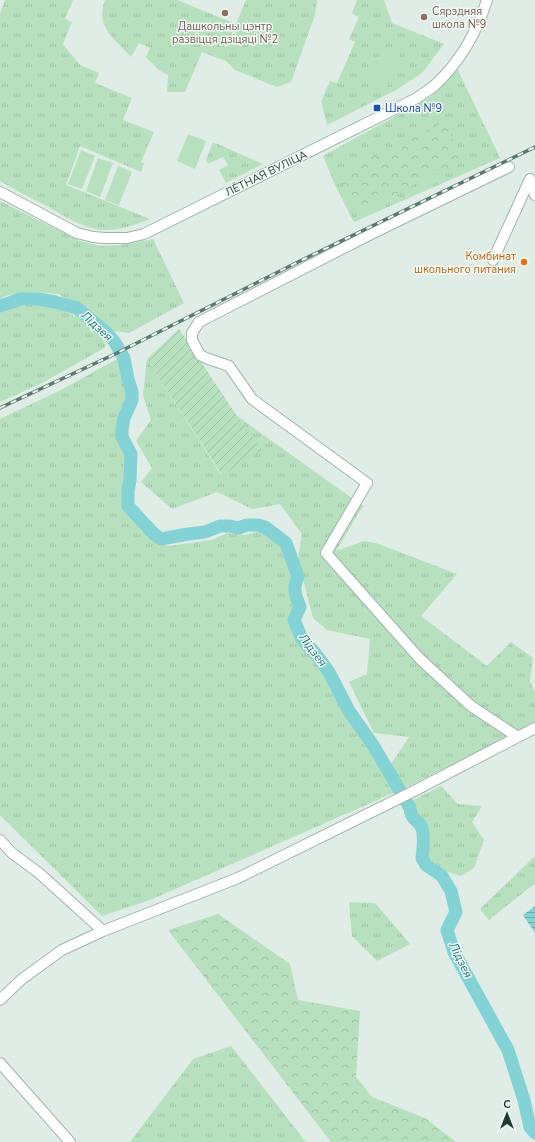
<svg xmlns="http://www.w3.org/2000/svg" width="535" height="1142" viewBox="0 0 535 1142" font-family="'Nunito Sans',sans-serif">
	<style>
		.grass { fill: url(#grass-tufts) }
		.forest { fill: url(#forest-crowns) }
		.garden { fill: url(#garden-furrows) }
		.pitch { fill: #b7e0be }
		.water { fill: url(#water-rules) }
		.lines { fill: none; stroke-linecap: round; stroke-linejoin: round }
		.river { stroke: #83d2d6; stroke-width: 13 }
		.minor-casing { stroke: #a2b4ad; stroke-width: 12 }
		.minor { stroke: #fff; stroke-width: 10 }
		.rail-casing { stroke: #597a6e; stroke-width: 3.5 }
		.rail { stroke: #f1f9f4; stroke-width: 2; stroke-dasharray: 6; stroke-linecap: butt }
		.education-dot { fill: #8d6e63; stroke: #f1f9f4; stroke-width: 1.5 }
		.transit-dot { fill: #1a4fb4; stroke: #f1f9f4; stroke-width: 1.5 }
		.food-dot { fill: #e8710a; stroke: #f1f9f4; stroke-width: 1.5 }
		.labels { text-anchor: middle; stroke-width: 3; stroke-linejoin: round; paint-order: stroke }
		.education-label { font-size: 11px; fill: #785e54; stroke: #f1f9f4; text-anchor: start }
		.transit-label { font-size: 11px; fill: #164399; stroke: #f1f9f4; text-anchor: start }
		.street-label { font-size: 11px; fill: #1f3e33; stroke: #f1f9f4 }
		.food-label { font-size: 11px; fill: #c56008; stroke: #f1f9f4; text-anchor: end }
		.water-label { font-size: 12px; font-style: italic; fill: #14787f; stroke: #f1f9f4 }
	</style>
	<defs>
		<pattern id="grass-tufts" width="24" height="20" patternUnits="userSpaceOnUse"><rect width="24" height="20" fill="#b7e0be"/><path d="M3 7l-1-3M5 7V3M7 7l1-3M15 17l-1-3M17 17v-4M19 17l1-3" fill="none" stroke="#9dc1a4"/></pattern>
		<pattern id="forest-crowns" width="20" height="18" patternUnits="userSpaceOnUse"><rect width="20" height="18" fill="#b7e0be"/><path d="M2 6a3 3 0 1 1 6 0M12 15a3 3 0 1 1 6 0" fill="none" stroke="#9dc1a4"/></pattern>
		<pattern id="garden-furrows" width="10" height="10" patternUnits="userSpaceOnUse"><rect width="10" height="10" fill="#b7e0be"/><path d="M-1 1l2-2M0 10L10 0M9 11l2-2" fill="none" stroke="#9dc1a4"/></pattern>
		<pattern id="water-rules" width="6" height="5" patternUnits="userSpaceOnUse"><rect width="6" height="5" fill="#83d2d6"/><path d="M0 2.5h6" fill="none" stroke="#6bacae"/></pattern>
	</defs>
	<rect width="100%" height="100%" fill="#e0ece6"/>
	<!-- grass -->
	<path class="grass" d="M5,0h68l-8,19 7,3 -9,22 17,21 19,8 -4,10 37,15 -9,22 31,12 -13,30 3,1 -3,9 -61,-26 -14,39 84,34c-15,6 -31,12 -48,11 -19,-2 -37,-13 -53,-23 -17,-8 -33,-17 -49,-26v-167z
		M105,0h72l59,24 10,-24h71l-2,15 -24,67 -14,5 -42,-17 -9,-9 -24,-9 -17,40h-18l1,-17 -9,-5 -13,-13 4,-9 -11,-5 -8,14c-17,-19 -36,-30 -26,-57z
		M357,0h27l8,23 52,21 -22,29 -26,17 -69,35 -6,-24 9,-20 7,2 18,-41 -6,-3 10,-22 -7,-4z
		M457,68l43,90 -146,64 -19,-37 -12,-29 109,-60z
		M213,142l50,22 -37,19 -7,-13 9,-5 -5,-8 -15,7 -2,-4z
		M0,201l80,40 20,5 21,-1 32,-6 31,64 -55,30 -16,-2 -31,-24 -24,-13 -23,-2 -27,3 -8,4z
		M36,303l19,3 23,11 23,17 5,13 -64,36 -42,19v-90h5l9,-5z
		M119,358l11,34 -7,23 -1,17 7,20 2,20 -5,23v11l34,38 9,2 43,-6 15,-7 18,2 15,-4 28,19 7,23 -2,19 6,13 -6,13 1,10 5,10 16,17 32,59 40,56 22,-33 -35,-4 -25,-51 18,-8 3,-35 -43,-9 -14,-12 -15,-59 4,-25 -22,-30 -28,5 -35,-17 -45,17 -31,-27 11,-14 -16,-27 15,-21 -8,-25 4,-36 74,116 40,-25 -24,-34 126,90 -27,45 28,-10 12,2 81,31 -36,42 66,50 24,-24 22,16 -3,23 5,12v31l-137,67 -248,109 -48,16 -102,-101v-396l61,-29z
		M441,786l17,18 24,2 -10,16 12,18 -10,28 -13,8 -35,-11 -4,-7 2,-10 -3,-21 -10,-11 -1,-8 -3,-5z
		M535,856v27l-46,37 -9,-11z
		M349,902l26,1 35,41 -33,17 -25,-25z
		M231,1046l75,96h-176l63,-83z"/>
	<!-- forest -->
	<path class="forest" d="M445,122l17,38 -100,51 -14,-10 -11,-28z
		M218,914l72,50 8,36 62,11 -4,66 16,20 53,21 31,24h-125l-163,-212z"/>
	<!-- garden -->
	<path class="garden" d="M179,329l58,87 25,34 -40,25 -75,-116z"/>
	<!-- pitch -->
	<path class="pitch" d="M382,48l18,7 -13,32 -17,-6z
		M188,134l18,7 -11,28 -18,-8z
		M81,150l14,6 -13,33 -14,-5z
		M98,158l15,5 -13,34 -14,-6z
		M118,166l14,6 -13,33 -14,-5z"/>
	<!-- water -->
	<path class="water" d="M535,906v27l-12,-18z"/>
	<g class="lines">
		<!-- river -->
		<path class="river" d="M0,306l21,-7h17l17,3 22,6 29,24 8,9 10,17 4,21 4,13v8l-8,18 -2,12v7l9,17 -1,26 -2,11v15l26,28 7,5 27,-5 17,-2 15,-6h10l8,2 9,-3h11l7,2 21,16 12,34c-6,11 -2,20 2,30l-6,13 8,19 13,14 14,19 20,39 24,34 37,63c1,11 5,10 11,18 4,7 2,24 1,32l4,7 16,11 9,15 5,21 -9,18 7,22 54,98 16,50 6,27 5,6"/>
		<defs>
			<path id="minor" d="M509,167l-138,67 -172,88 -7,11v7l8,15 6,3 23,8 23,33 115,84 -41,70 94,106 51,47 47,31
				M530,179l5,16
				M0,192l77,41 16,4 12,1h22l17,-4 273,-136c5,-4 12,-8 17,-12 25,-23 43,-54 53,-86
				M493,260l37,-81
				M0,840l12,13 27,20 64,58
				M0,1000l22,-21 40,-29 41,-19 135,-53 174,-86 123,-64
				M0,1063l70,79"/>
		</defs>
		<!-- minor casing -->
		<use href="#minor" class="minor-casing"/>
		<!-- minor -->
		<use href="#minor" class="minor"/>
		<defs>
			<path id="rail" d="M0,408l115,-54 183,-92 237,-115"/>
		</defs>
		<!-- rail casing -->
		<use href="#rail" class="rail-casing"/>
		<!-- rail -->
		<use href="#rail" class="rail"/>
	</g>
	<!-- markers -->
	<g class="education-dot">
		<circle cx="225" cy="13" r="4"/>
		<circle cx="424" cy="17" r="4"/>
	</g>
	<rect class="transit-dot" x="373" y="104" width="8" height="8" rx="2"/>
	<circle class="food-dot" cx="524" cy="262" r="4"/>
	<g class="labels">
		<!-- education labels -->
		<g class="education-label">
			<text x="432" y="15">Сярэдняя<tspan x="432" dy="13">школа №9</tspan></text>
			<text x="225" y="30" text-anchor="middle">Дашкольны цэнтр<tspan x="225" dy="13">развіцця дзіцяці №2</tspan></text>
		</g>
		<!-- transit labels -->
		<g class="transit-label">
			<text x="385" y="112">Школа №9</text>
		</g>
		<!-- street labels -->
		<g class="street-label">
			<text transform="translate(266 173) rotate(-26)" y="4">ЛЁТНАЯ ВУЛІЦА</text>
		</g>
		<!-- food labels -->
		<g class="food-label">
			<text x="516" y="260">Комбинат<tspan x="516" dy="13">школьного питания</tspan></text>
		</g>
		<!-- water labels -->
		<g class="water-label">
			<text transform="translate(97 326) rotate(42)" y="4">Лідзея</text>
			<text transform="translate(313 650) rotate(53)" y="4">Лідзея</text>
			<text transform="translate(461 960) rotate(64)" y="4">Лідзея</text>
		</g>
	</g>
	<!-- north arrow -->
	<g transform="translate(507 1114)" stroke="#f1f9f4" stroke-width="3" paint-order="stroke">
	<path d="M0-3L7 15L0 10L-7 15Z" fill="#1f3e33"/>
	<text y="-6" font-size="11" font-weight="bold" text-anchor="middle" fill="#1f3e33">С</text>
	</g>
</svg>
